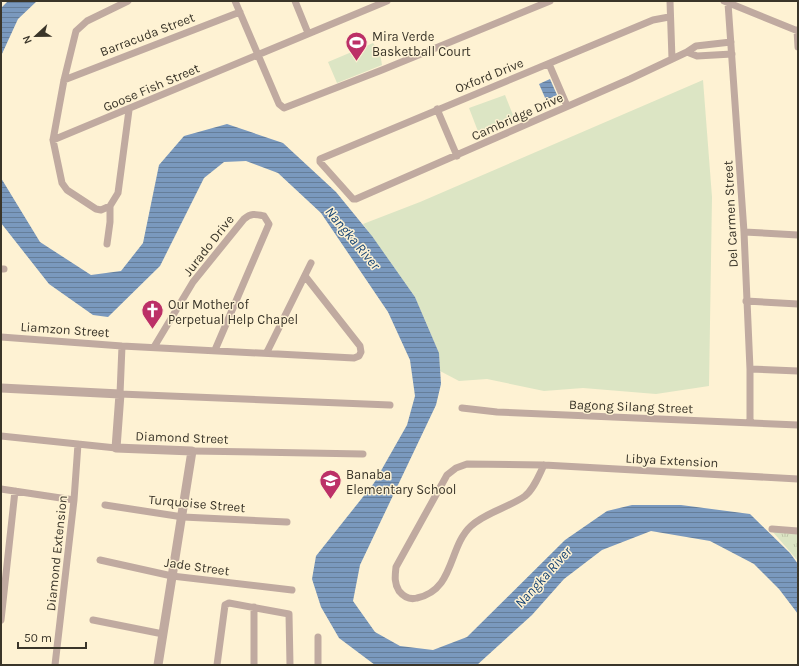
<svg xmlns="http://www.w3.org/2000/svg" width="799" height="666" viewBox="0 0 799 666" font-family="Karla,sans-serif">
	<style>
		.grass { fill: #dce5c4 }
		.park { fill: url(#park-tufts) }
		.water { fill: url(#water-rules) }
		.lines { fill: none; stroke-linecap: round; stroke-linejoin: round }
		.minor { stroke: #c0aaa0; stroke-width: 7 }
		.tertiary { stroke: #c0aaa0; stroke-width: 9 }
		.labels { text-anchor: middle; stroke-width: 3; stroke-linejoin: round; paint-order: stroke }
		.street-label { font-size: 13px; fill: #3a3529; stroke: #fef2d3 }
		.poi-label { font-size: 13px; fill: #3a3529; stroke: #fef2d3; text-anchor: start }
		.water-label { font-size: 14px; font-style: italic; fill: #184575; stroke: #fef2d3 }
	</style>
	<defs>
		<pattern id="park-tufts" width="24" height="20" patternUnits="userSpaceOnUse"><rect width="24" height="20" fill="#dce5c4"/><path d="M3 7l-1-3M5 7V3M7 7l1-3M15 17l-1-3M17 17v-4M19 17l1-3" fill="none" stroke="#bec5a8"/></pattern>
		<pattern id="water-rules" width="6" height="5" patternUnits="userSpaceOnUse"><rect width="6" height="5" fill="#7a99be"/><path d="M0 2.5h6" fill="none" stroke="#657e9a"/></pattern>
	</defs>
	<rect width="100%" height="100%" fill="#fef2d3"/>
	<!-- grass -->
	<path class="grass" d="M373,43l7,10 2,12 -45,18 -9,-21z
		M703,80l9,117 -3,189 -53,8 -73,-6 -39,3 -57,-12 -28,2 -19,-10 -1,-18 -24,-56 -52,-73 57,-22z
		M505,95l10,25 -36,14 -10,-26z"/>
	<!-- park -->
	<path class="park" d="M772,531l26,3v27z"/>
	<!-- water -->
	<path class="water" d="M8,1h29l-19,18 -17,37v-48z
		M550,79l7,16 -11,5 -7,-16z
		M227,124l56,19 53,49 36,44 43,61 24,56 2,31 -5,21 -76,160 -7,36 22,31 25,14 33,4 34,-13 98,-97 42,-29 25,-6h49l69,9 40,39 8,11v50l-19,-25 -25,-25 -44,-23 -59,-10 -49,19 -38,29 -32,36 -55,50h-102l-36,-27 -18,-31 -9,-28 4,-23 58,-73 33,-58 8,-29 -5,-36 -22,-48 -67,-99 -43,-40 -32,-12 -22,1 -20,16 -44,88 -52,51 -15,-2 -44,-31 -48,-61v-45l39,64 51,33 30,-4 22,-28 16,-78 25,-29z"/>
	<g class="lines">
		<!-- minor -->
		<path class="minor" d="M235,1l44,103 5,4 98,-38 168,-69
			M295,1l13,32
			M670,1l2,58
			M724,1l74,30
			M728,3l16,229 6,137v54
			M669,17l-16,3 -333,139v3l33,37h3l274,-120 57,-27 9,-6 35,-4
			M797,30l1,17
			M687,52l10,4 35,-2
			M549,64l18,42
			M64,80l176,-68
			M437,109l20,47
			M53,140l334,-139
			M110,206l-9,4 -5,-1 -29,-19 -5,-7 -9,-43 11,-60 12,-49 11,-10 41,-20
			M744,232l54,3
			M107,244l3,-22v-16l8,-13 11,-83
			M1,269h3
			M746,301l52,3
			M1,337l121,9 232,12 5,-2 2,-4 -1,-6 -55,-70
			M122,346l-2,48 270,11
			M154,347l39,-65 51,-63c7,-6 11,-5 20,-3l5,8 -54,126
			M267,352l44,-89
			M750,369l48,2
			M462,408l35,4 301,13
			M1,436l115,12
			M192,451l171,3
			M544,465c-5,10 -10,24 -19,31 -17,12 -39,16 -54,30 -23,21 -16,64 -54,72 -7,2 -13,-1 -18,-7 -5,-8 -4,-15 -3,-24l51,-92 9,-7 11,-4 77,1 254,14
			M1,489l73,11
			M105,505l78,12 104,5
			M772,529l26,2
			M100,560l72,16 120,14
			M1,620l14,-129
			M93,620l70,14
			M55,665l19,-165 4,-56
			M217,665l8,-60 4,-2 60,11 1,51
			M254,665v-58
			M318,665v-28"/>
		<!-- tertiary -->
		<path class="tertiary" d="M1,388l119,6 -4,54 76,3 -34,214"/>
	</g>
	<!-- icons -->
	<defs>
		<symbol id="stadium-pin" viewBox="-11 -11 22 30"><path d="M0 17L-7.5 6A9.5 9.5 0 1 1 7.5 6Z" fill="#bc3067" stroke="#fef2d3"/><path d="M0-5a6.5 5 0 1 0 0 10a6.5 5 0 1 0 0-10ZM-3.5-1.8h7v3.6h-7Z" fill="#fff"/></symbol>
		<symbol id="church-pin" viewBox="-11 -11 22 30"><path d="M0 17L-7.5 6A9.5 9.5 0 1 1 7.5 6Z" fill="#bc3067" stroke="#fef2d3"/><path d="M-1.2-6h2.4v3.5h3.3v2.4h-3.3V6h-2.4V-.1h-3.3v-2.4h3.3Z" fill="#fff"/></symbol>
		<symbol id="school-pin" viewBox="-11 -11 22 30"><path d="M0 17L-7.5 6A9.5 9.5 0 1 1 7.5 6Z" fill="#bc3067" stroke="#fef2d3"/><path d="M0-5L7-2L0 1L-7-2ZM-4 1L0 2.5L4 1V4Q0 6-4 4Z" fill="#fff"/></symbol>
	</defs>
	<g fill-rule="evenodd">
		<use href="#stadium-pin" x="344" y="30" width="25" height="34"/>
		<use href="#church-pin" x="140" y="298" width="25" height="34"/>
		<use href="#school-pin" x="318" y="468" width="25" height="34"/>
	</g>
	<g class="labels">
		<!-- street labels -->
		<g class="street-label">
			<text transform="translate(147 34) rotate(-21)" y="5">Barracuda Street</text>
			<text transform="translate(489 75) rotate(-22)" y="5">Oxford Drive</text>
			<text transform="translate(151 87) rotate(-23)" y="5">Goose Fish Street</text>
			<text transform="translate(517 116) rotate(-24)" y="5">Cambridge Drive</text>
			<text transform="translate(730 214) rotate(-93)" y="5">Del Carmen Street</text>
			<text transform="translate(208 245) rotate(-52)" y="5">Jurado Drive</text>
			<text transform="translate(65 329) rotate(4)" y="5">Liamzon Street</text>
			<text transform="translate(631 406) rotate(2)" y="5">Bagong Silang Street</text>
			<text transform="translate(182 437) rotate(2)" y="5">Diamond Street</text>
			<text transform="translate(672 460) rotate(3)" y="5">Libya Extension</text>
			<text transform="translate(197 503) rotate(5)" y="5">Turquoise Street</text>
			<text transform="translate(56 553) rotate(-84)" y="5">Diamond Extension</text>
			<text transform="translate(197 566) rotate(8)" y="5">Jade Street</text>
		</g>
		<!-- poi labels -->
		<g class="poi-label">
			<text x="372" y="41">Mira Verde<tspan x="372" dy="15">Basketball Court</tspan></text>
			<text x="168" y="309">Our Mother of<tspan x="168" dy="15">Perpetual Help Chapel</tspan></text>
			<text x="346" y="479">Banaba<tspan x="346" dy="15">Elementary School</tspan></text>
		</g>
		<!-- water labels -->
		<g class="water-label">
			<text transform="translate(353 238) rotate(50)" y="5">Nangka River</text>
			<text transform="translate(543 577) rotate(-48)" y="5">Nangka River</text>
		</g>
	</g>
	<!-- border -->
	<rect width="799" height="666" fill="none" stroke="#3a3529" stroke-width="4"/>
	<!-- north arrow -->
	<g transform="translate(36 36) rotate(248)" stroke="#fef2d3" stroke-width="3" paint-order="stroke">
	<path d="M0-3L7 15L0 10L-7 15Z" fill="#3a3529"/>
	<text y="-6" font-size="11" font-weight="bold" text-anchor="middle" fill="#3a3529">N</text>
	</g>
	<!-- scale -->
	<path d="M18 642v6h68v-6" fill="none" stroke="#3a3529" stroke-width="2"/>
	<text x="24" y="642" font-size="12" fill="#3a3529" stroke="#fef2d3" stroke-width="3" paint-order="stroke">50 m</text>
</svg>
